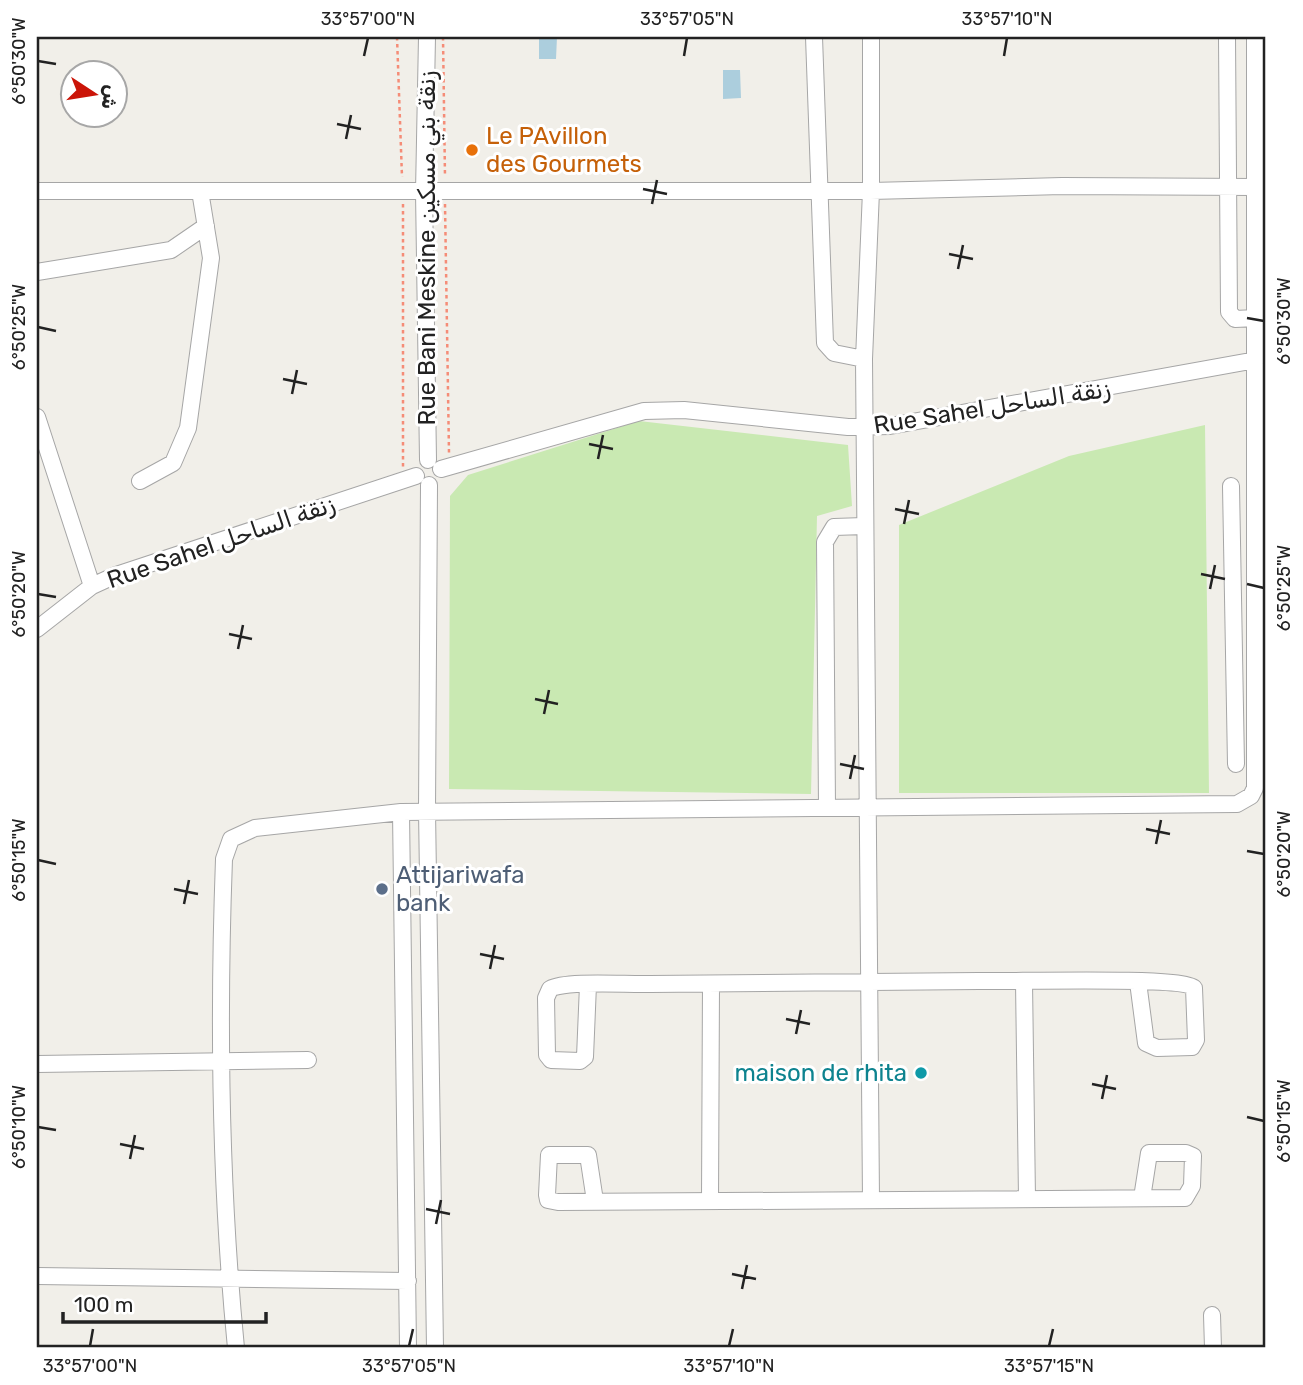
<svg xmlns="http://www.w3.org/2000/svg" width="1303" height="1385" viewBox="0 0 1303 1385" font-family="Rubik,Cairo,sans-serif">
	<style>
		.grass { fill: #c9e9b2 }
		.water { fill: #accedd }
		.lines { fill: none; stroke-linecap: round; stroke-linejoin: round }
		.minor-casing { stroke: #a6a6a6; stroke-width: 18 }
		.path { stroke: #f58c77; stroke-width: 2.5; stroke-dasharray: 3.5 3.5; stroke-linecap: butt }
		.minor { stroke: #fff; stroke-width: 16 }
		.ticks { fill: none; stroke: #222; stroke-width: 2.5 }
		.food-dot { fill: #e8710a; stroke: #fff; stroke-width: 2.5 }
		.service-dot { fill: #5c6f8a; stroke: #fff; stroke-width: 2.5 }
		.culture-dot { fill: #0f9aa8; stroke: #fff; stroke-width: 2.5 }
		.labels { text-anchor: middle; stroke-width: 6; stroke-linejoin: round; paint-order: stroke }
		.food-label { font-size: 24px; fill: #c56008; stroke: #fff; text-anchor: start }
		.street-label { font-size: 24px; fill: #222; stroke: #fff }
		.service-label { font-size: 24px; fill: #4e5e75; stroke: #fff; text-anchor: start }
		.culture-label { font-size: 24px; fill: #0d838f; stroke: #fff; text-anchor: end }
		.neatline { fill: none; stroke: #222; stroke-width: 2.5 }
		.ticks-label { font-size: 18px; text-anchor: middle; fill: #222 }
	</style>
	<rect width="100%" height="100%" fill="#f1efe9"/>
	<!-- grass -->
	<path class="grass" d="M639,421l209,24 4,61 -35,10 -6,278 -362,-5 1,-293 18,-21z
		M1205,425l4,368h-310v-268l170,-69z"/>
	<!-- water -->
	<path class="water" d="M539,37h18l-1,22h-17z
		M723,70h17l1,28 -18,1z"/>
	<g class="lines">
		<defs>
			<path id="minor" d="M427,37l-3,155 4,268
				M814,37l11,306 9,10 30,6
				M1227,37l2,275 6,7 21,-1
				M37,191h834l191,-5 193,1
				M37,272l134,-22 35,-24
				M37,417l55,169
				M441,469l203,-58 40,-1 164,17 42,-1 366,-66
				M140,481l33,-18 15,-35 23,-170 -11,-67
				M429,485l-2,325 8,538
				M1231,486l5,278
				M37,629l55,-43 24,-11 300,-99
				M827,808l-2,-266 9,-15 30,-1
				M401,812l7,536
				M1024,982l3,216
				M588,985l-3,72 -5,4 -29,-1 -4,-5 -1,-57 4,-9c16,-9 79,-4 100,-5 110,0 219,-3 329,-3 29,1 203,-5 215,7l2,52 -4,7 -35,1 -11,-5 -8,-61
				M37,1064l271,-4
				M871,1200l-7,-841 7,-168v-154
				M595,1201l-7,-46h-39l-2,40 1,5 10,2c209,-2 418,-1 627,-4l7,-12 1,-30 -7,-3h-37l-7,45
				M710,1201l1,-217
				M37,1276l371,5
				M1212,1315l1,33
				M236,1348c-16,-162 -18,-326 -12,-489l7,-20 24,-11 146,-16 836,-8 14,-8 4,-8v-751"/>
		</defs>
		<!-- minor casing -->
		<use href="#minor" class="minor-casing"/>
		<!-- path -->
		<path class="path" d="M397,37l5,140
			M443,37l2,140
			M403,204v263
			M445,204l4,249"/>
		<!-- minor -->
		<use href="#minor" class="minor"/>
	</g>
	<!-- ticks -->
	<path class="ticks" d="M364,56l4,-18M684,56l3,-18M1004,56l3,-18M38,61l18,3M337,124l24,5M346,139l5,-24M643,189l24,5M652,204l5,-24M949,254l24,5M958,269l5,-24M1247,318l17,3M38,327l18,4M283,379l24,5M292,394l5,-24M589,444l24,5M598,459l5,-24M895,509l24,5M904,524l5,-24M1201,574l24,5M1247,584l17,4M1210,589l5,-24M38,594l18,3M229,634l23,5M238,649l5,-24M535,699l23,5M544,714l5,-24M840,764l24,5M850,779l5,-24M1146,829l24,5M1156,844l5,-24M1247,851l17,3M38,860l18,4M174,889l24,5M184,904l5,-24M480,954l24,5M490,969l5,-24M786,1019l24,5M796,1034l5,-24M1092,1084l24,5M1102,1099l5,-24M1247,1117l17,4M38,1127l18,3M120,1144l24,5M130,1159l5,-24M426,1209l24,5M436,1224l5,-24M732,1274l24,5M742,1289l5,-24M90,1346l3,-17M409,1346l4,-17M729,1346l4,-17M1049,1346l4,-17"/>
	<!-- markers -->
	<circle class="food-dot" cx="472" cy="150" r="7"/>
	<circle class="service-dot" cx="382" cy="889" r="7"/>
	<circle class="culture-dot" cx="921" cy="1073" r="7"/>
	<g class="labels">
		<!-- food labels -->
		<g class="food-label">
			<text x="486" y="144">Le PAvillon<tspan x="486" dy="28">des Gourmets</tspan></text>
		</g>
		<!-- street labels -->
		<g class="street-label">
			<text transform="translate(427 248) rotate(-90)" y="8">Rue Bani Meskine زنقة بني مسكين</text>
			<text transform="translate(992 407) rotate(-9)" y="8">Rue Sahel زنقة الساحل</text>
			<text transform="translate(221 542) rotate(-19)" y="8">Rue Sahel زنقة الساحل</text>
		</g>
		<!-- service labels -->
		<g class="service-label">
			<text x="396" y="883">Attijariwafa<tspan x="396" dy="28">bank</tspan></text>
		</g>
		<!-- culture labels -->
		<g class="culture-label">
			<text x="907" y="1081">maison de rhita</text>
		</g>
	</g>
	<!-- border -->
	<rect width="1303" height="1385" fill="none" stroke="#ffffff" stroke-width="77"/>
	<!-- north arrow -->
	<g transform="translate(94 94) rotate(102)"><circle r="33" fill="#ffffff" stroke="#a7a7a7" stroke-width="2"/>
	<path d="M0-5L12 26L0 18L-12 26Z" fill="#cb1508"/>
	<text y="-10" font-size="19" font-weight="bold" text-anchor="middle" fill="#222222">ش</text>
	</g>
	<!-- scale -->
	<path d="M63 1312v10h203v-10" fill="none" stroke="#222222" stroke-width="3.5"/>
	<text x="74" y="1312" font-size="21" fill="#222222" stroke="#ffffff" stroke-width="5" paint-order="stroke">100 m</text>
	<rect x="38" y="38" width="1226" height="1308" class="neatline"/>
	<g class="ticks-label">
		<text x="368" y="25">33°57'00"N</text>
		<text x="687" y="25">33°57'05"N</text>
		<text x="1007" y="25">33°57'10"N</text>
		<text transform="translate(19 61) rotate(-90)" y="6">6°50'30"W</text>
		<text transform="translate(1284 321) rotate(-90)" y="6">6°50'30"W</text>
		<text transform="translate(19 327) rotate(-90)" y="6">6°50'25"W</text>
		<text transform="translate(1284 588) rotate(-90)" y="6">6°50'25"W</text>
		<text transform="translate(19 594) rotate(-90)" y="6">6°50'20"W</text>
		<text transform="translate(1284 854) rotate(-90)" y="6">6°50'20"W</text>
		<text transform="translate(19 860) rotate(-90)" y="6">6°50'15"W</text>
		<text transform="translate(1284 1121) rotate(-90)" y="6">6°50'15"W</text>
		<text transform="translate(19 1127) rotate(-90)" y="6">6°50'10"W</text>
		<text x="90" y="1372">33°57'00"N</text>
		<text x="409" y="1372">33°57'05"N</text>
		<text x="729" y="1372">33°57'10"N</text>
		<text x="1049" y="1372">33°57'15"N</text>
	</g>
</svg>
